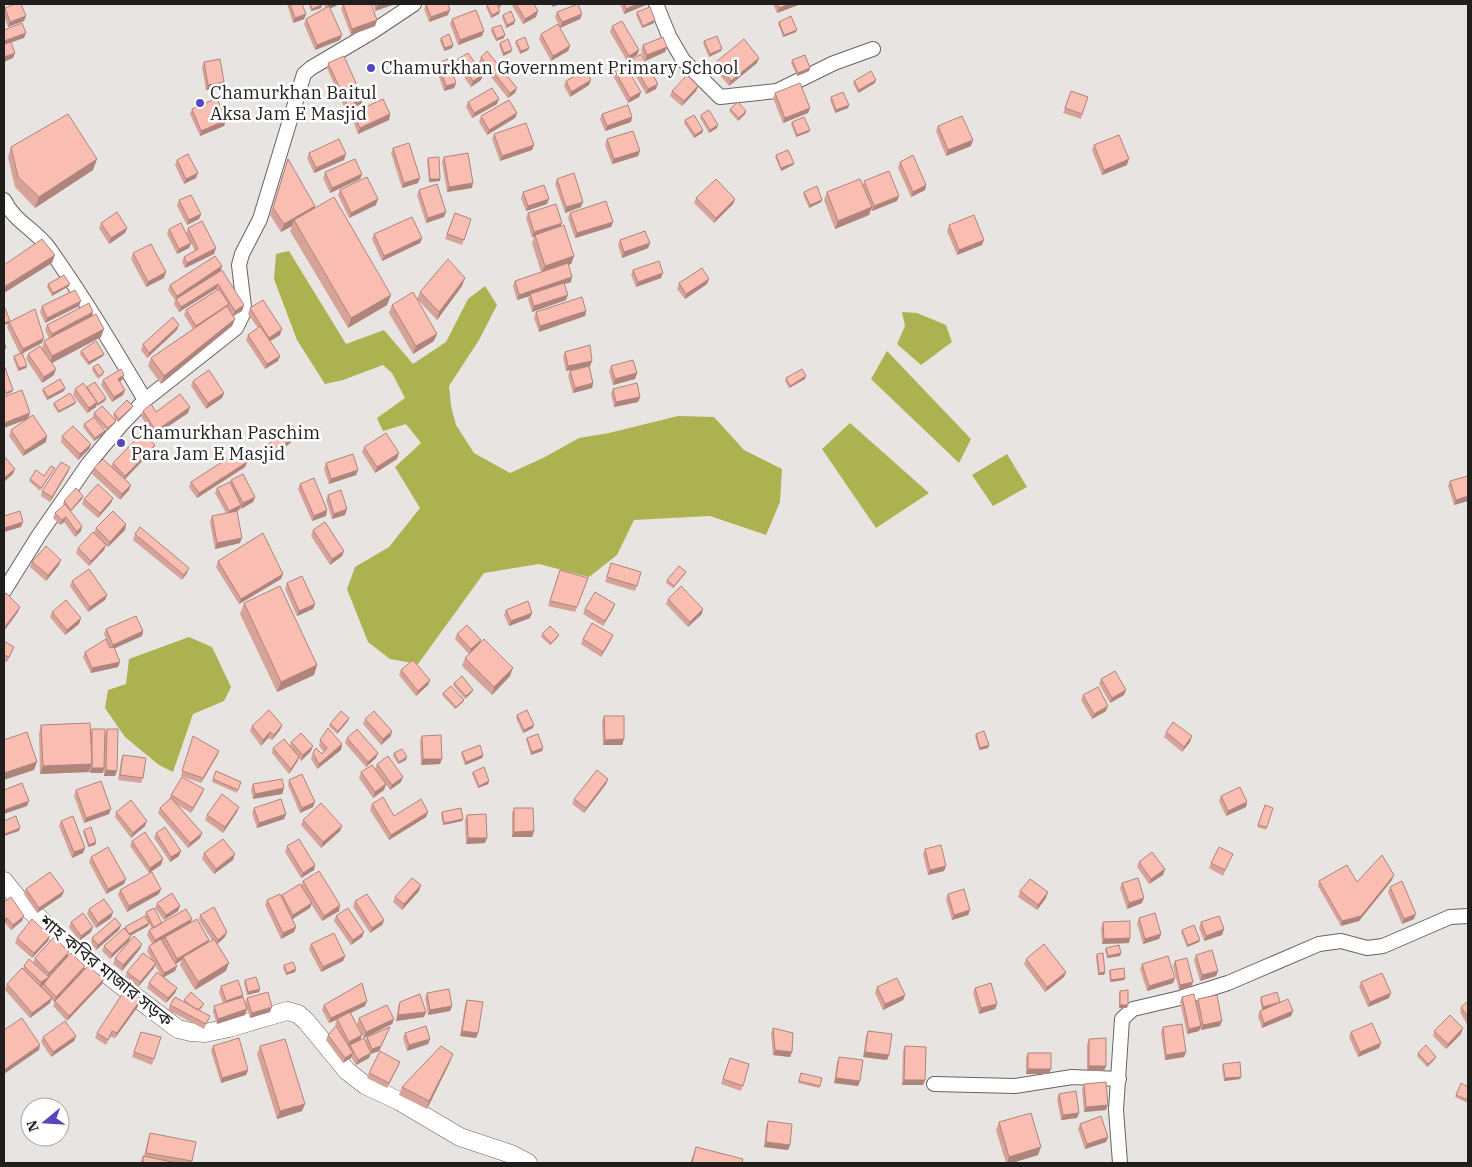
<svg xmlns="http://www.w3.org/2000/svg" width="1472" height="1167" viewBox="0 0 1472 1167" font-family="'IBM Plex Serif','Noto Sans Bengali',serif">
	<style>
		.water { fill: #adb251 }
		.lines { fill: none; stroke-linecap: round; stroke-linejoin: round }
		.minor-casing { stroke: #676461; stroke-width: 16 }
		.tertiary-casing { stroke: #676461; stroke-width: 19 }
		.minor { stroke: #fff; stroke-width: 14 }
		.tertiary { stroke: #fff; stroke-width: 18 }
		.wall { fill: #d7a399 }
		.shaded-wall { fill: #af847d }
		.building { fill: #fabdb2; stroke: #af847d }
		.poi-dot { fill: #5348c0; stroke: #fff; stroke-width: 2 }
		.labels { text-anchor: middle; stroke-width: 5; stroke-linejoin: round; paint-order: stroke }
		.poi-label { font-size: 18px; fill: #1f1e1d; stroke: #fff; text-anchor: start }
		.street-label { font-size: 18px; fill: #1f1e1d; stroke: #fff }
	</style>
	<rect width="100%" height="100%" fill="#e8e4e1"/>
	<!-- water -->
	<path class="water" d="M289,251l57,93 38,-14 29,34 33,-22 22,-43 17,-13 12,19 -18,35 -30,46 2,20 5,19 18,28 36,20 33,-15 36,-20 30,-5 69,-17 36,1 30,33 38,19 -2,33 -14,33 -56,-19 -76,4 -17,35 -28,22 -50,-13 -55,9 -66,91 -28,-5 -22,-17 -21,-53 8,-22 34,-20 31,-39 -25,-41 26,-24 -15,-19 -23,7 -6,-13 28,-20 -13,-25 -9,-8 -40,15 -18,4 -28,-44 -23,-61 2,-25z
		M902,312l15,1 29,12 6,17 -31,23 -24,-21 8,-18z
		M887,351l84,88 -12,24 -88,-84z
		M850,423l79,70 -53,35 -54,-79z
		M1007,454l20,33 -34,19 -21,-31z
		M189,637l23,10 19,40 -7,14 -31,13 -20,58 -14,-7 -34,-28 -20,-29 3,-18 18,-6 3,-25z"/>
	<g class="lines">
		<defs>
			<path id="minor" d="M656,4l13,32 14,24 37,37 57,-6 57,-28 39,-14
				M4,200c10,21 30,29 44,47 35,49 66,101 97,153
				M4,591l35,-56 50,-72 32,-38 24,-25 91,-72 6,-12 2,-9 -5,-42 3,-11 18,-35 44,-145 7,-6 61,-36 42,-28
				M934,1084l81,2 57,-9 47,2
				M1120,1163l-4,-53 6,-91 11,-10 47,-11 48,-15 91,-39 22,-3 26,7 16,-2 67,-29 18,-1"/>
			<path id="tertiary" d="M4,881l16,20 43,39 82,64 33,25 13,3 14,1 24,-5 58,-17 11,3 8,7 41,50 18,14 34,16 61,36 51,17 17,9"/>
		</defs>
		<!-- minor casing -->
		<use href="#minor" class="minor-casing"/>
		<!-- tertiary casing -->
		<use href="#tertiary" class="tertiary-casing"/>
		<!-- minor -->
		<use href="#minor" class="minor"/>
		<!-- tertiary -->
		<use href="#tertiary" class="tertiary"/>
	</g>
	<!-- wall -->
	<path class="wall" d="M287,4h15l4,10 -2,5 -11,4z
		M309,4h13l-1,4 -10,3z
		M324,4h13l-1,2 -6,2 10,32 -25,10 -11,-26 2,-5 19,-11z
		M343,4l34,16 -2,6 -24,9 -10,-26z
		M373,4h22l-20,7z
		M426,4l22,11 -19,7 -5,-13z
		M489,4h13l-1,3 -3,1 1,6 -8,4 -5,-11 1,-2z
		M511,4h23l4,7 -2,6 -13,7z
		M620,4h26v1l-22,9z
		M773,4h28l-24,9z
		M5,8l21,8 -2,5 -16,6 -4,-11z
		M557,12l25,2 -2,5 -20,9 10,18 -2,5 -17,10 -12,-22 2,-5 19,-7 -5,-10z
		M637,12l17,11 -12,5 -6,-13z
		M503,15l11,9 -8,4 -4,-11z
		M452,19l30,17 -24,9 -8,-21z
		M779,22l17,10 -13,5 -5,-13z
		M612,26l27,24 -2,5 -10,6 -17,-29z
		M492,28l12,10 -8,3 -5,-10z
		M441,38l12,7 -1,3 -8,3 -4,-10z
		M516,41l13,7 -1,2 -8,4 -5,-11z
		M704,41l17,10 -12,6 -6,-14z
		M500,43l12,7 -1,2 -8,4 -4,-11z
		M643,45l24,2 -2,5 -20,9 11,28 -10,5 -17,-29 2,-5h14l-4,-10z
		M481,57l34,36 -7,5 -29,-36z
		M759,58l-2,5 -28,23 -15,-18 2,-6z
		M458,59l25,16 -2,5 -10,7 -15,-22z
		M792,60l18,8 -1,3 -12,5 -6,-13z
		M204,62l18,25 -16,3 -4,-23z
		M328,63l33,41 -15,7 -19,-43z
		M438,63l18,20 -2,5 -10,3 -8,-23z
		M614,69l27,23 -2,5 -11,6 -16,-29z
		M591,80l-2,5 -19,12 -6,-11 2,-5z
		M854,81l21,2 -17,10 -5,-10z
		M698,86l-2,5 -14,15 -12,-10 2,-5z
		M1071,91l17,6 -7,22 -18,-6z
		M775,93l35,15 -2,5 -25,10 -10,-25z
		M831,97l17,11 -13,5 -5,-13z
		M468,102l29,2 -25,14 -6,-11z
		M192,109l34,11 -2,6 -24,10 -10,-22z
		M730,109l16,2 -1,3 -7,7 -9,-10z
		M353,113l37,1 -1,6 -31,14 -6,-16z
		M517,113l-2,5 -28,17 -8,-13 2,-6z
		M602,114l30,3 -1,5 -26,9 -5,-12z
		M701,115l16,13 -8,5 -9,-15z
		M685,120l18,10 -1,3 -8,5 -10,-15z
		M792,122l17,10 -13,5 -5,-13z
		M938,126l33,20 -25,10 -10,-25z
		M494,134l40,11 -2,5 -32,11 -8,-22z
		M607,139l31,17 -26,8 -7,-19z
		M1094,145l33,20 -25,10 -10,-25z
		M11,147l82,23 -58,38 -20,-21 -7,-30z
		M393,148l25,35 -16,5 -11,-35z
		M309,153l35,7 -30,13 -7,-15z
		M776,155l17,10 -12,6 -6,-14z
		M444,157l28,31 -25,4 -5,-30z
		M428,158l12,21v2l-11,1 -2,-22z
		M288,159l27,47v2l72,97 -39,23 -58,-97 2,-5 -11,6 -11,-17z
		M177,160l19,18 -12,6 -9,-19z
		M900,162l26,23 -1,5 -14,7 -13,-29z
		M325,172l37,2 -2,5 -30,14 -7,-15z
		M557,179l24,28 -16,6 -10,-29z
		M864,181l35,15 -2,5 -25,10 -1,-2 -2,6 -34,14 -11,-29 3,-8 36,-7z
		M340,190l36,15 -27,13 -11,-23z
		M419,190l25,27 -18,6 -9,-28z
		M523,192l26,7 -2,5 -21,7 -5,-13z
		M804,192l18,8 -1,2 -12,6 -6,-14z
		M696,198l37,6 -19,19 -20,-20z
		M179,200l22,14 -2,5 -12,6 -10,-19z
		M455,213l16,6 -9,26 -17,-6z
		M528,213l32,14 14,29 -3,8 -3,1 3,17 -6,2 1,16 -34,12 -4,-13 2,-3 -13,4 -4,-14 2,-5 26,-9 -9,-29 2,-6h-2l-6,-19z
		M570,213l43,9 -2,5 -36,11 -7,-20z
		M101,223l24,10 -16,11 -10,-16z
		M949,225l33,20 -25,10 -10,-24z
		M188,228l26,26 -29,14 -3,-6 2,-5 11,-6 -4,-8 -2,5 -12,6 -10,-20 2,-5 17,4z
		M374,234l48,4 -2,5 -38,18 -10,-22z
		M620,240l30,3 -2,5 -26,10 -4,-13z
		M133,253l31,25 -18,9 -15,-28z
		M222,266l-2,6 24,33 -2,6 -9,5 2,3 -3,7 -71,58 -13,-18 3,-8 42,-29 -9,-14 2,-5 31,-20 -1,-1 -37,23 -5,-8 1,-4 -7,-10 2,-5z
		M633,270l28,8 -25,9 -5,-12z
		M709,279l-2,5 -22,15 -8,-10 2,-6z
		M48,284l21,2 -17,10 -5,-9z
		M462,286l-25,34 -19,-20 16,41 -21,13 -24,-41 3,-8 25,-6 3,-7z
		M42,306h37l-34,17 -5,-11z
		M250,308l30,27 -10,6 10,15 -2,5 -13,8 -19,-29 2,-5 10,-7 -10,-14z
		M4,309l5,13 33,21 -19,10 3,15 -8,3 -5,-13 1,-2 6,-2 -13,-27 1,-3 -4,1z
		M586,311l-1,5 -46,16 -5,-14 2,-6z
		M92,315l9,22 -49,26 2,12 -12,8 -16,-24 2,-5 14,-6 2,-7 5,-3 -4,-8 2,-5z
		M177,330l-30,28 -6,-8 2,-6z
		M81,351l23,3 -1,2 -15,9 -8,-11z
		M565,352l27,9 -2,5h-1l4,17 -1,5 -19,5 -5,-17 2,-5 11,-3 -15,3 -3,-14z
		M611,366l26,7 -2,6 -22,6 -4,-14z
		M93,367l11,5 -1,3 -5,4 -6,-9z
		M124,375l-2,5 -2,2 5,8 -2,5 -11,7 -11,-17 2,-5z
		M786,378l19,1 -16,9 -4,-7z
		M193,381l31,12 -2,5 -16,11 -15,-23z
		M87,388l19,10 -1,3 -8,5 -1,-1v2l-9,6 -14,-18 2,-6z
		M43,389l21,2 -17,9 -5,-9z
		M613,389l27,8 -2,5 -24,5 -3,-13z
		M54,403l21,1 -17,9 -5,-8z
		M132,408l-14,14 -5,-6 1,-3z
		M143,411l13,1 32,1 -34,23 -13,-20z
		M94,413l22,8 -1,2 -8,8 -14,-15z
		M84,424l20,10 -10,7 -11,-14z
		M11,430l35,12 -23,14 -14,-20z
		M62,436l29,8 -2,5 -11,11 -17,-18z
		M296,438l-26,22 -7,-8 2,-5z
		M155,445l-2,5 -28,29 6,6 -2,5 -9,10 -28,-26 2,-6 17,-2 2,-3z
		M364,447l33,12 -22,14 -13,-21z
		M247,462l-2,5 -48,31 -8,-11 2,-5z
		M326,463l32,7 -2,5 -27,9 -5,-15z
		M55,468l-15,23 -11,-10 1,-2 14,-3z
		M68,472l-18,30 -9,-6 1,-5z
		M1468,476v25l-14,4 -6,-19 2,-5z
		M231,480l24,17 -2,5 -12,7 -1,-1 -1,2 -2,1 3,32 -25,6 -5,-27 2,-6 14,-3 -11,-20 2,-5 13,-5z
		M300,484l27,26 -1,6 -14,5 -14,-32z
		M328,495l17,20 -13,4 -6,-19z
		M83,496l-1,3 -11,12 10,20 -6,6 -11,-15 -4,3 -7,-7 2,-5 9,-8 -1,-1 1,-3z
		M113,498l-2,5 -13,15 -16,-14 2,-5z
		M126,524l-1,6 -17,17 -2,-2 -2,5 -15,16 -13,-13 2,-5 16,-15 2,-5z
		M313,530l31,21 -2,5 -12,9 -19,-29z
		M135,534l52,39 -5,7 -49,-40z
		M218,561l63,18 -42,25 -23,-37z
		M32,562l27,3 -13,16 -16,-14z
		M611,563l26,23 -2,5 -30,-9z
		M560,570l28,8 -13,34 -27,-6z
		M685,574l-12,14 -7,-5 1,-3z
		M72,581l35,14 -2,5 -17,12 -18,-26z
		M287,583l28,21 -2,5 -16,7 -12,-27z
		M668,599l34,15 -14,13 -22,-23z
		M244,603l73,62 -3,10 -37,17 -37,-78z
		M615,604l-2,5 -10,17 -20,-12 2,-5z
		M506,610l24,8 -21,8 -5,-11z
		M52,612l29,6 -2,6 -14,11 -15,-18z
		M106,629l37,2 -1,5 -28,12 4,19 -27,6 -8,-16 2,-5 25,-4 -6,-14z
		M457,634l22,10 31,32 -18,19 -30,-29 3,-8 4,-4 -14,-15z
		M542,634l16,3 -8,8 -9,-8z
		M613,635l-2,5 -10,17 -20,-13 2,-5z
		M4,641l8,11 -5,10 -3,-1z
		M401,670l29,10 -2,5 -12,11 -17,-21z
		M1101,679l25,11 -2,5 -14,8 -11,-19z
		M454,683l18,9 -7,7 -12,-14z
		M443,693l21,7 -1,2 -8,7 -13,-14z
		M1083,695l23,16 -14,8 -11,-19z
		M517,715l16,13 -10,5 -7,-15z
		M604,716l20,23 -2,6h-19l-1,-23z
		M365,719l26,17 -10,9 -18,-21z
		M348,721l-11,13 -8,-8 1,-2z
		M41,725l50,7 1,-3 13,5 2,-5 8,47h-11v-8l-1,5h-13v-2l-1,1 -49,2 -1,-41z
		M282,725l-2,5 -8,10 -4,-2 -7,8 -11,-15 2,-5z
		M1166,732l26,4 -2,6 -8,10 -18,-15z
		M976,734l12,14 -9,2 -4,-14z
		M193,736l26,15 -2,5 -16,27 -20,-7z
		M422,736l18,28 -19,1 -1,-24z
		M347,738l29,20 -10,9 -21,-24z
		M527,738l16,10 -1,3 -11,4 -5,-15z
		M320,740l22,4 -1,6 -24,19 -6,-10 2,-6 9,1 2,-2 -5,-6z
		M291,742l20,9 -10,10 -2,-3 -2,4 -8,12 -17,-21 1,-5 17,-2z
		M462,752l21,3 -1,3 -17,7 -4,-11z
		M394,753l13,4 -1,3 -8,4 -5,-8z
		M123,755l20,23 -2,5 -23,-3 3,-20z
		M377,764l24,18 -11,8 -15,-21z
		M216,771l25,11 -4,11 -25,-11z
		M361,772l25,12 -2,6 -11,8 -14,-20z
		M473,772l16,9 -1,3 -10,4 -6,-14z
		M608,779l-2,5 -22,29 -12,-9 2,-5z
		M289,780l24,27 -13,6 -12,-28z
		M253,784l31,4 -2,6 -29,5 -2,-10z
		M204,789l-2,5 -11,19 -13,-8 24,28 -2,5 -12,10 -30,-35 2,-5 9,-8 2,-5z
		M76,790l33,24 -25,9 -10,-27z
		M1221,796l26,6 -1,5 -20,9 -7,-15z
		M372,804l22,12 32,1 -37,23 -19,-30z
		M1265,805l8,3 -7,22 -9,-3z
		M239,807l-2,5 -14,21 -18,-13 2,-5z
		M254,808l32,6 -2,5 -27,9 -5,-15z
		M514,808l20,23 -2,6h-20v-24z
		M116,812l29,14 -14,12 -16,-21z
		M442,812l21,7 -1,2 -19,4 -2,-10z
		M467,815l18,28 -19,1 -1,-24z
		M303,820l39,6 -2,5 -19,17 -20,-23z
		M61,821l24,27 -2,5 -11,5 -13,-32z
		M84,830l12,12 -1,3 -7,2 -5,-15z
		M156,833l23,23 -9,6 -16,-24z
		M132,841l31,18 -2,6 -12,8 -19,-27z
		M287,846l28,19 -1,5 -13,8 -16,-26z
		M925,849l21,17 -2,5 -16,4 -5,-21z
		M204,853l29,7 -19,14 -12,-15z
		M1233,854l-10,22 -14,-8 2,-5z
		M91,857l33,27 -18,10 -17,-32z
		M1139,862l24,13 -14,9 -12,-17z
		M1392,880l-33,41 -18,5 -23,-40 1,-5 38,1z
		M303,881l36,30 -17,10 -11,-17 -1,4 -18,11 4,8 -2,5 -13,7 -16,-34 2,-5 14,-3 1,-2 19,-9z
		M1122,883l20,20 -15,6 -7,-21z
		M1390,887l24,32 -12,5 -14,-32z
		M26,889l36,7 -25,17 -13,-19z
		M120,890l39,4 -32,18 -9,-17z
		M419,891l-17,19 -9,-8 2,-5z
		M1020,891l26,7 -9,12 -19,-13z
		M948,894l22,16 -2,5 -16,5 -6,-21z
		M355,901l29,19 -2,5 -12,8 -17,-26z
		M4,902l18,19 -11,9 -6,-7 -1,1z
		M157,903l23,3 -2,5 -14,9 -9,-12z
		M89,909l22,9 -15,10 -9,-14z
		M146,912l16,11 29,-1 18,20 3,-2 -13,-20 1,-5 25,22 -8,7 9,27 -31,19 -15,-25 2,-5 -6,4 -1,7 -11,6 13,11 -2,5 -9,10 -19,-15 2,-5 12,-8 -6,-10 -1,3 -16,19 -13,-10 2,-5 25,-12 -5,-9 2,-5 3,-2 -5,-9 2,-5 3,-1 -7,-14z
		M336,916l28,16 -2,5 -11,8 -17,-24z
		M1139,918l22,16 -2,5 -16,5 -6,-21z
		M71,922l20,10 -12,9 -10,-14z
		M1103,922l26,21 -27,1 -1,-16z
		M1201,922l21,13 -18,6 -5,-13z
		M149,923l-1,3 -17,9 -2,6 -19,18 -8,-8 2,-5 21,-17v-2z
		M121,925l-2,5 -23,20 -5,-7 1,-5z
		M1182,930l18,10 -1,2 -12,5 -6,-15z
		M17,938l31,3 -16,17 -17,-15z
		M311,944l34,12 -2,5 -22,11 -12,-23z
		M1106,948l14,8 -13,2 -2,-8z
		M140,949l-18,22 -9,-7 2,-6z
		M69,952l-2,5 16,14 -22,23 43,-15 -2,5 -35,37 -14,-15 2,-5 -1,1 -3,-3 -1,4 -20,15 -25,-28 2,-6 16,-16 1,-2 9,-3 2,-5z
		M1097,954l8,18 -1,3h-6l-2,-18z
		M1196,955l22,16 -2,5 -16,5 -6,-21z
		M1026,959l40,13 -2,5 -19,15 -21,-28z
		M1175,961l16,26 -12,3 -6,-24z
		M1142,964l33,14 -2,5 -26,8 -7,-22z
		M284,965l11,7 -9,3 -3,-7z
		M1110,970l15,8 -1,2 -14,2 -1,-10z
		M245,980l15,9 -1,3 -12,3 -3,-12z
		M1361,982l28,16 -21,9 -9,-20z
		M221,986l22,9v2l2,18 -28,9 -4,-12 1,-6 9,-2 -4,-12z
		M877,987l28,8 -2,5 -20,10 -8,-17z
		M975,988l22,16 -2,5 -16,5 -6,-21z
		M1120,991l7,17h-8v-15z
		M427,993l25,13 -2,5 -22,4 -3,-17z
		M1182,997l14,6 2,-4 22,27 -19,4 -1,-2 -1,3 -12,3 -7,-32z
		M1261,997l19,5 13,9 -2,5 -29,12 -4,-12 2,-5 2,-1 -2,-10z
		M247,998l23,14 -20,6 -5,-15z
		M141,999l-2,6 -24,33 -5,-1 -4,8 -11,-7 2,-5z
		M184,1000l19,7 -4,4 11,5 -6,13 -36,-19 2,-5 13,-3z
		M467,1000l11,33 -2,5 -16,-2 5,-31z
		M1468,1001v25l-8,-14 1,-5z
		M400,1002l26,10 -2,5 -28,4 2,-14z
		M324,1005l41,1 -14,7 9,27 5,1 2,-4 21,-5 -9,19 -9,3 -1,4 -13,7 -5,-8 -8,6 -17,-23 2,-5 10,-6 -3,-5 2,-4 -8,3 -7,-13z
		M359,1018l35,1 -2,5 -28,14 -7,-14z
		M1163,1027l23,25 -2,5 -19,3 -4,-28z
		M773,1028l19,24 -2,5 -17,-2 -2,-22z
		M868,1031l21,24 -2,5 -24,-3 3,-21z
		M1434,1031l27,3 -15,15 -13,-13z
		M141,1032l20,5 -9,28 -20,-8z
		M1351,1032l28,16 -21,9 -9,-20z
		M405,1033l25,6 -2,5 -21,7 -4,-13z
		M76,1036l-2,5 -23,16 -10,-15 2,-5z
		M1089,1039l17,27 -2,5h-17v-27z
		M213,1046l35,24 -2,5 -25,8 -10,-32z
		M260,1046l42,65 -25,8 -20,-65z
		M905,1046l20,34 -2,5h-21l1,-34z
		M1028,1053l21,21h-23v-16z
		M1418,1053l18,4 -1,2 -8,8 -10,-11z
		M839,1057l21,24 -2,5 -24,-3 3,-21z
		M730,1058l19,6 -8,27 -20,-7z
		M400,1062l-13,26 -20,-10 2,-5z
		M450,1062l-23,47 -28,-14 3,-8z
		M1223,1064l18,13 -1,2 -16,2 -2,-15z
		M801,1073l19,13 -1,2 -21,-5z
		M1461,1083l7,4v16l-13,-6z
		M1084,1084l22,26 -22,2 -2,-23z
		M1059,1094l18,24 -16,2 -4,-21z
		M768,1121l22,24 -2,5 -24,-3 2,-21z
		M999,1122l39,33 -26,8h-6l-10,-33z
		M1080,1124l28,13 -2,5 -21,7 -7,-20z
		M150,1133l42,28 -1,2h-51l3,-7h1l4,-17z
		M696,1147l46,16h-52z"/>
	<!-- shaded-wall -->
	<path class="shaded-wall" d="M331,4h6l-1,2 -10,4 2,-5z
		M382,4h13l-20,7 2,-5z
		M553,4h8l-9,3z
		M638,4h8v1l-22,9 2,-5z
		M790,4h11l-24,9 2,-5z
		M322,5l-1,3 -10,3 1,-2z
		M450,10l-2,5 -19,7 2,-5z
		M500,11l-1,3 -8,4 1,-3z
		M538,11l-2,6 -13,7 2,-5z
		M306,14l-2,5 -11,4 2,-5z
		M582,14l-2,5 -20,9 2,-6z
		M26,16l-2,5 -16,6 2,-5z
		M377,20l-2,6 -24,9 1,-6z
		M655,20l-1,3 -12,5 1,-2z
		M515,21l-1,3 -8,4 1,-3z
		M797,30l-1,2 -13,5 1,-2z
		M484,31l-2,5 -24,9 2,-5z
		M26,33l-2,5 -20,7v-4z
		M342,35l-2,5 -25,10 2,-5z
		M505,35l-1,3 -8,3 1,-2z
		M453,45l-1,3 -8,3 1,-3z
		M570,46l-2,5 -17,10 2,-5z
		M667,47l-2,5 -20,9 2,-6z
		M529,48l-1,2 -8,4 1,-3z
		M722,49l-1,2 -12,6 1,-3z
		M512,50l-1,2 -8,4 1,-3z
		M639,50l-2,5 -10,6 2,-5z
		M15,53l-2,5 -9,4v-5z
		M759,58l-2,5 -28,23 2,-5z
		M810,68l-1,3 -12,5 1,-3z
		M483,75l-2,5 -10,7 2,-6z
		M591,80l-2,5 -19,12 1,-5z
		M876,80l-1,3 -17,10 1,-3z
		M224,82l-2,5 -16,3 2,-5z
		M456,83l-2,5 -10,3 2,-5z
		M658,84l-2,5 -10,5 2,-5z
		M698,86l-2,5 -14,15 2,-5z
		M517,88l-2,5 -7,5 2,-5z
		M641,92l-2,5 -11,6 2,-5z
		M363,99l-2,5 -15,7 2,-5z
		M499,99l-2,5 -25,14 2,-5z
		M849,105l-1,3 -13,5 1,-3z
		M810,108l-2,5 -25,10 2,-5z
		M746,111l-1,3 -7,7 1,-3z
		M517,113l-2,5 -28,17 2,-5z
		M390,114l-1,6 -31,14 2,-6z
		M632,117l-1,5 -26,9 2,-5z
		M226,120l-2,6 -24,10 1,-5z
		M718,125l-1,3 -8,5 1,-3z
		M703,130l-1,3 -8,5 1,-3z
		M810,130l-1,2 -13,5 1,-2z
		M973,140l-2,6 -25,10 2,-6z
		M534,145l-2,5 -32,11 2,-5z
		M640,151l-2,5 -26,8 2,-5z
		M346,154l-2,6 -30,13 2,-5z
		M97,159l-4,11 -58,38 4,-11z
		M1129,159l-2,6 -25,10 2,-5z
		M794,163l-1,2 -12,6v-3z
		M198,173l-2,5 -12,6 2,-5z
		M362,174l-2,5 -30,14 2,-5z
		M420,178l-2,5 -16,5 2,-5z
		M430,179h10v2l-11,1z
		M473,183l-1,5 -25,4 2,-5z
		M926,185l-1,5 -14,7 2,-5z
		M899,196l-2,5 -25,10 2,-5z
		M378,199l-2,6 -27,13 2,-5z
		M549,199l-2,5 -21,7 2,-5z
		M735,199l-2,5 -19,19 2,-5z
		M822,200l-1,2 -12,6 1,-3z
		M583,202l-2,5 -16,6 1,-6z
		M315,206l-3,8 -18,6 -2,6 -11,6 3,-8z
		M872,207l-3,8 -34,14 3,-8z
		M446,212l-2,5 -18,6 2,-5z
		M201,214l-2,5 -12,6 2,-5z
		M613,222l-2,5 -36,11 2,-5z
		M562,223l-2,6 -25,6 -1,2h-2l2,-5z
		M127,228l-2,5 -16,11 2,-6z
		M422,238l-2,5 -38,18 2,-5z
		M984,240l-2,5 -25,10 2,-5z
		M191,243l-2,5 -12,6 2,-5z
		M650,243l-2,5 -26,10 2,-6z
		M216,248l-2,6 -29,14 2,-5z
		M55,255l-3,8 -48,30v-6z
		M574,256l-3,8 -29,9 3,-7z
		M222,266l-2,6 -44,27 1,-3z
		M166,272l-2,6 -18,9 2,-5z
		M663,273l-2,5 -25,9 2,-5z
		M572,277l-1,5 -40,13 -1,-1v2l-13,4 2,-5z
		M465,278l-3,8 -25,34 2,-8z
		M709,279l-2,5 -22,15 1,-5z
		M70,284l-1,2 -17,10 1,-3z
		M218,284l-2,5 -37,23 2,-5z
		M391,295l-4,10 -39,23 3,-10z
		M568,295l-2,5 -34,12 2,-6z
		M81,301l-2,5 -34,17 2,-5z
		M229,304l-2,6 -33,21 2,-5z
		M244,305l-2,6 -9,5 2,-5z
		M586,311l-1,5 -46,16 1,-6z
		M93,312l-1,6 -42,21 2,-5z
		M235,319l-3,7 -71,58 3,-8z
		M10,321l-1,2 -5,2v-2z
		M179,325l-2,5 -30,28 2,-5z
		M104,329l-3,8 -51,27 2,-8z
		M282,329l-2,6 -13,8 2,-5z
		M437,334l-3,7 -21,13 3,-8z
		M44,338l-2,5 -21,11 2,-5z
		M104,354l-1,2 -15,9 1,-3z
		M280,356l-2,5 -13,8 2,-5z
		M592,361l-2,5 -24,5 2,-5z
		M27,366l-1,2 -8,3 1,-3z
		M56,369l-2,6 -12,8 2,-6z
		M637,373l-2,6 -22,6 2,-6z
		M124,375l-2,5 -6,4 2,-5z
		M806,376l-1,3 -16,9 1,-2z
		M593,383l-1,5 -19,5 2,-5z
		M65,388l-1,3 -17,9 1,-3z
		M13,390l-1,2 -7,3 1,-2z
		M125,390l-2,5 -11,7 2,-5z
		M224,393l-2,5 -16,11 2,-6z
		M640,397l-2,5 -24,5 2,-5z
		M106,398l-1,3 -8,5 1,-2z
		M76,402l-1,2 -17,9 1,-2z
		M97,402l-1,5 -9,6 2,-5z
		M133,406l-1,2 -14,14 1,-3z
		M190,407l-2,6 -34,23 2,-5z
		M30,413l-2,6 -24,9v-5z
		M116,421l-1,2 -8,8 1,-3z
		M105,431l-1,3 -10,7 1,-3z
		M298,433l-2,5 -26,22 2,-6z
		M47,436l-1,6 -23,14 2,-5z
		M91,444l-2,5 -11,11 2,-6z
		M155,445l-2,5 -30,31 2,-5z
		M399,453l-2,6 -22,14 2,-6z
		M247,462l-2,5 -48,31 2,-5z
		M70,467l-2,5 -18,30 2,-5z
		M15,469l-2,5 -9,8v-4z
		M358,470l-2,5 -27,9 2,-5z
		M131,485l-2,5 -9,10 2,-6z
		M83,496l-1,3 -12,13 1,-2z
		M1468,496v5l-14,4 2,-5z
		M255,497l-2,5 -12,7 2,-6z
		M113,498l-2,5 -13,15 2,-5z
		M241,505l-2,5 -12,6 2,-5z
		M347,509l-2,6 -13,4 2,-5z
		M327,510l-1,6 -14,5 2,-5z
		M66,517l-2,5 -4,3 2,-5z
		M23,522l-2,5 -17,5v-4z
		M126,524l-1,6 -17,17 2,-5z
		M82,526l-1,5 -6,6 2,-5z
		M242,538l-2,5 -25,6 2,-6z
		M106,545l-2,5 -15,16 2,-5z
		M344,551l-2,5 -12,9 2,-6z
		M61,560l-2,5 -13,16 2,-6z
		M189,568l-2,5 -5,7 2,-5z
		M686,572l-1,2 -12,14 1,-2z
		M283,574l-2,5 -42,25 2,-5z
		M107,595l-2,5 -17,12 2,-5z
		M315,604l-2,5 -16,7 2,-5z
		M615,604l-2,5 -10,17 2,-5z
		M20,607l-2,5 -14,19v-3z
		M703,609l-1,5 -14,13 2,-5z
		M532,613l-2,5 -21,8 2,-5z
		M81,618l-2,6 -14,11 2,-5z
		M143,631l-1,5 -31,14 2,-5z
		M559,635l-1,2 -8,8 1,-2z
		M613,635l-2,5 -10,17 2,-5z
		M481,640l-2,5 -10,10 2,-6z
		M120,662l-2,5 -27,6 1,-5z
		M317,665l-3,10 -37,17 4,-10z
		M513,668l-3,8 -18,19 2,-8z
		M430,680l-2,5 -12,11 2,-5z
		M473,690l-1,2 -7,7 1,-3z
		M1126,690l-2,5 -14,8 2,-5z
		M464,700l-1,2 -8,7 1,-2z
		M1108,706l-2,5 -14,8 2,-5z
		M349,718l-1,3 -11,13 1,-3z
		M282,725l-2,5 -8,10 2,-5z
		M534,725l-1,3 -10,5 1,-3z
		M392,731l-1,5 -10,9 2,-6z
		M270,732l-2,6 -7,8 2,-6z
		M1192,736l-2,6 -8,10 2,-5z
		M624,739l-2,6h-19l2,-5z
		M342,744l-1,6 -24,19 2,-5z
		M989,745l-1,3 -9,2 1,-2z
		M313,746l-2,5 -10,10 2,-6z
		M543,748l-1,3 -11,4 1,-3z
		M219,751l-2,5 -16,27 2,-5z
		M378,753l-2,5 -10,9 2,-5z
		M483,755l-1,3 -17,7 1,-3z
		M299,757l-2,5 -8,12 2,-5z
		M407,757l-1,3 -8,4 1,-2z
		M423,759h19l-2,5 -19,1z
		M37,762l-3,8 -30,10v-7z
		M92,764l-3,8 -49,2 3,-8z
		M92,768h12l-1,5h-13z
		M106,770l11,1 -2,5h-11z
		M403,777l-2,5 -11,8 2,-5z
		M608,779l-2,5 -22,29 2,-5z
		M489,781l-1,3 -10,4 1,-2z
		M386,784l-2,6 -11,8 2,-6z
		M284,788l-2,6 -29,5 2,-5z
		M204,789l-2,5 -11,19 2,-5z
		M29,801l-2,5 -23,8v-4z
		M315,802l-2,5 -13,6 2,-5z
		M1247,802l-1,5 -20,9 2,-5z
		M239,807l-2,5 -14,21 2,-6z
		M111,809l-2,5 -25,9 2,-5z
		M428,812l-2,5 -37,23 2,-5z
		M286,814l-2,5 -27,9 2,-5z
		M463,819l-1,2 -19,4 1,-2z
		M147,821l-2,5 -14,12 2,-5z
		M342,826l-2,5 -19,17 2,-6z
		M20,828l-1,3 -15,5 1,-2z
		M534,831l-2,6h-20l2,-5z
		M202,833l-2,5 -12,10 2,-5z
		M468,838h19l-2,5 -19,1z
		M96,842l-1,3 -7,2 1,-2z
		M85,848l-2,5 -11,5 2,-6z
		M181,851l-2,5 -9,6 1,-5z
		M235,854l-2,6 -19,14 2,-5z
		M163,859l-2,6 -12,8 1,-5z
		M315,865l-1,5 -13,8 2,-5z
		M946,866l-2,5 -16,4 2,-5z
		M1165,869l-2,6 -14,9 2,-5z
		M1394,875l-2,5 -33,41 -18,5 1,-5z
		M126,879l-2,5 -18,10 2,-5z
		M421,885l-2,6 -17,19 2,-6z
		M161,889l-2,5 -32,18 2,-6z
		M64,891l-2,5 -25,17 2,-5z
		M1048,892l-2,6 -9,12 1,-5z
		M1144,898l-2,5 -15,6 2,-6z
		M312,903l-2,5 -19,12 2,-5z
		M340,905l-1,6 -17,10 2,-5z
		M180,906l-2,5 -14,9 2,-5z
		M970,910l-2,5 -16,5 2,-5z
		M113,912l-2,6 -15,10 2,-5z
		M1416,914l-2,5 -12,5 2,-5z
		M24,916l-2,5 -11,9 2,-5z
		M7,918l-2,5 -1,1v-4z
		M192,919l-2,6 -37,20 2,-5z
		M384,920l-2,5 -12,8 2,-5z
		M149,923l-1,3 -20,11 1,-3z
		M121,925l-2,5 -23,20 2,-5z
		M93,927l-2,5 -12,9 2,-5z
		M296,927l-2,5 -13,7 2,-6z
		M1224,929l-2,6 -18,6 2,-5z
		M227,932l-2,5 -9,8 2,-5z
		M364,932l-2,5 -11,8 2,-5z
		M1161,934l-2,5 -16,5 2,-5z
		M50,936l-2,5 -16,17 2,-5z
		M131,936l-2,5 -19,18 2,-5z
		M1130,938l-1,5 -27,1 2,-5z
		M209,940l-2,6 -24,11 -1,3 -7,4 2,-5z
		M1200,940l-1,2 -12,5 1,-2z
		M142,944l-2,5 -18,22 1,-6z
		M69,952l-2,5 -20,21 2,-5z
		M1121,953l-1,3 -13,2 1,-2z
		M345,956l-2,5 -22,11 2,-5z
		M156,963l-2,5 -16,19 2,-5z
		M229,963l-3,8 -31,19 3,-8z
		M85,966l-2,5 -29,31 2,-5z
		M177,966l-2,5 -13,7 2,-5z
		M296,969l-1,3 -9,3 1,-2z
		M1218,971l-2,5 -16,5 2,-6z
		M1066,972l-2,5 -19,15 2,-5z
		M1105,972l-1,3h-6l1,-2z
		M49,977l-6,8 -4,3 2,-6z
		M1125,978l-1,2 -14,2 1,-2z
		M1175,978l-2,5 -26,8 2,-5z
		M104,979l-2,5 -35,37 2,-5z
		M1193,982l-2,5 -12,3 1,-5z
		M177,988l-2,5 -9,10 2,-5z
		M260,989l-1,3 -12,3 1,-3z
		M1391,993l-2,5 -21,9 2,-5z
		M243,995l-2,5 -17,6 2,-5z
		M905,995l-2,5 -20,10 2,-6z
		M52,998l-2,5 -20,15 2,-5z
		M141,999l-2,6 -24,33 2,-5z
		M367,1001l-2,5 -36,17 2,-5z
		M1280,1002l-1,3 -17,5 1,-3z
		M997,1004l-2,5 -16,5 2,-6z
		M1120,1005h8l-1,3h-8z
		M452,1006l-2,5 -22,4 2,-5z
		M272,1007l-2,5 -20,6 2,-5z
		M247,1009l-2,6 -28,9 1,-5z
		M1293,1011l-2,5 -29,12 2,-5z
		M426,1012l-2,5 -28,4 2,-6z
		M394,1019l-2,5 -28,14 2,-6z
		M1222,1021l-2,5 -19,4 2,-5z
		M1201,1026l-2,5 -12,3 2,-5z
		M390,1027l-11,24 -9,3 2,-5z
		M1463,1028l-2,6 -15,15 2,-5z
		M462,1031l16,2 -2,5 -16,-2z
		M362,1035l-2,6 -13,6 2,-5z
		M76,1036l-2,5 -23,16 2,-5z
		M430,1039l-2,5 -21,7 2,-6z
		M1381,1043l-2,5 -21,9 2,-5z
		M40,1045l-1,5 -35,24v-4z
		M775,1050l17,2 -2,5 -17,-2z
		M865,1052l24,3 -2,5 -24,-3z
		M1186,1052l-2,5 -19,3 1,-5z
		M353,1053l-2,5 -8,5 2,-5z
		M371,1053l-2,5 -13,7 2,-5z
		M453,1054l-3,8 -23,47 2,-8z
		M1436,1057l-1,2 -8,8 1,-3z
		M400,1062l-2,5 -11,21 2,-5z
		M1089,1066h17l-2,5h-17z
		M1028,1069h23l-2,5h-23z
		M248,1070l-2,5 -25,8 1,-5z
		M1241,1077l-1,2 -16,2 1,-3z
		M836,1078l24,3 -2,5 -24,-3z
		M904,1080h21l-2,5h-21z
		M305,1104l-3,7 -25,8 3,-8z
		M1108,1105l-2,5 -22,2 2,-5z
		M1079,1113l-2,5 -16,2 2,-5z
		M1108,1137l-2,5 -21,7 2,-5z
		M766,1142l24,3 -2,5 -24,-3z
		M1041,1147l-3,8 -26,8h-5l2,-6z"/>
	<!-- building -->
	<path class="building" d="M15,4h6l5,12 -16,6 -5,-14z
		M290,4h12l4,10 -11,4z
		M310,4h12v1l-10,4z
		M343,4h28l6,16 -25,9z
		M426,4h22l2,6 -19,7z
		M489,4h8l3,7 -8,4 -5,-10z
		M516,4h18l4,7 -13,8z
		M578,4l4,10 -20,8 -5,-10z
		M624,4h14l-12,5z
		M777,4h13l-11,4z
		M329,6l13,29 -25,10 -11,-26z
		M650,7l5,13 -12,6 -6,-14z
		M476,10l8,21 -24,9 -8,-21z
		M511,11l4,10 -8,4 -4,-10z
		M791,16l6,14 -13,5 -5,-13z
		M622,21l17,29 -10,6 -17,-30z
		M22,23l4,10 -22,8v-11z
		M558,24l12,22 -17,10 -12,-22z
		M501,25l4,10 -8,4 -5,-11z
		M449,34l4,11 -8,3 -4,-10z
		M717,36l5,13 -12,5 -6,-13z
		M525,37l4,11 -8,3 -5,-10z
		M663,37l4,10 -20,8 -4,-10z
		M508,39l4,11 -8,3 -4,-10z
		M744,39l15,19 -28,23 -15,-19z
		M11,42l4,11 -11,4v-13z
		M487,51l30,37 -7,5 -29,-36z
		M468,53l15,22 -10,6 -15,-22z
		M641,54l17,30 -10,5 -17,-29z
		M805,55l5,13 -12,5 -6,-13z
		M344,56l19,43 -15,7 -20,-43z
		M220,59l4,23 -16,3 -4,-23z
		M448,59l8,24 -10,3 -8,-23z
		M624,63l17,29 -11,6 -16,-29z
		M585,70l6,10 -20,12 -5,-11z
		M871,71l5,9 -17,10 -5,-9z
		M687,75l11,11 -14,15 -12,-10z
		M800,83l10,25 -25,10 -10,-25z
		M492,88l7,11 -25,14 -6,-11z
		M1071,91l17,6 -6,17 -17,-6z
		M843,92l6,13 -13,5 -5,-13z
		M217,98l9,22 -25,11 -9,-22z
		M383,99l7,15 -30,14 -7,-15z
		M509,100l8,13 -28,17 -8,-14z
		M738,102l8,9 -7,7 -9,-9z
		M628,105l4,12 -25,9 -5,-12z
		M709,110l9,15 -8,5 -9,-15z
		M68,114l29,45 -58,38 -21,-20 -7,-30z
		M694,115l9,15 -8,5 -10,-15z
		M962,116l11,24 -25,10 -10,-24z
		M804,117l6,13 -13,5 -5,-13z
		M526,123l8,22 -32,11 -8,-22z
		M633,131l7,20 -26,8 -7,-20z
		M1119,135l10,24 -25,11 -10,-25z
		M339,139l7,15 -30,14 -7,-15z
		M409,143l11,35 -16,5 -11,-35z
		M788,150l6,13 -13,5 -5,-13z
		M468,153l5,30 -24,4 -5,-30z
		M188,154l10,19 -12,6 -9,-19z
		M913,155l13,30 -13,7 -13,-30z
		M439,157l1,22h-10l-2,-21z
		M288,159l27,47 -31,18 -11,-16z
		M355,159l7,15 -30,14 -7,-16z
		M889,171l10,25 -25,10 -10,-25z
		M574,173l9,29 -17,5 -9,-28z
		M367,177l11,22 -27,14 -11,-23z
		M716,179l19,20 -19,19 -20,-20z
		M860,179l12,28 -34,14 -11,-29z
		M437,184l9,28 -18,6 -9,-28z
		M544,185l5,14 -21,7 -5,-14z
		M817,186l5,14 -12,5 -6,-13z
		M191,195l10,19 -12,6 -10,-20z
		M334,197l57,98 -40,23 -57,-98z
		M606,201l7,21 -36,11 -7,-20z
		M556,204l6,19 -28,9 -6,-19z
		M117,212l10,16 -16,10 -10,-15z
		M455,213l16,6 -7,21 -17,-6z
		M974,215l10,25 -25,10 -10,-25z
		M412,217l10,21 -38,18 -10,-22z
		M202,221l14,27 -29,15 -3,-6 14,-8 -10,-21z
		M181,223l10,20 -12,6 -10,-20z
		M564,225l10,31 -29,10 -10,-31z
		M645,231l5,12 -26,9 -4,-12z
		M42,239l13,16 -51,32v-22z
		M151,244l15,28 -18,10 -15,-29z
		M215,256l7,10 -45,30 -7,-11z
		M448,259l17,19 -26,34 -19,-20z
		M659,261l4,12 -25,9 -5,-12z
		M568,263l4,14 -53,18 -4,-14z
		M702,268l7,11 -23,15 -7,-11z
		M222,270l22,35 -9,6 -17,-27 -37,23 -5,-8z
		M64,275l6,9 -17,9 -5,-9z
		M564,283l4,12 -34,11 -4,-12z
		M219,289l10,15 -33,22 -10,-16z
		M75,290l6,11 -34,17 -5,-12z
		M413,292l24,42 -21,12 -24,-41z
		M582,297l4,14 -46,15 -4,-14z
		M263,300l19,29 -13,9 -19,-30z
		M89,303l4,9 -41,22 -5,-9z
		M227,306l8,13 -71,57 -13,-18z
		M5,308l5,13 -6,2v-14z
		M35,309l9,29 -21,11 -14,-27z
		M96,314l8,15 -52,27 -8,-15z
		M173,317l6,8 -30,28 -6,-9z
		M260,326l20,30 -13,8 -19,-29z
		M4,341l2,7 -2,1z
		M96,341l8,13 -15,8 -8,-11z
		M590,345l2,16 -24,5 -3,-14z
		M40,346l16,23 -12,8 -16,-23z
		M22,353l5,13 -8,2 -5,-12z
		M633,360l4,13 -22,6 -4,-13z
		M98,364l6,8 -5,4 -6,-9z
		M4,365l9,25 -7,3 -2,-5z
		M589,366l4,17 -18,5 -5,-17z
		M121,369l3,6 -6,4 7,11 -11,7 -11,-17z
		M802,369l4,7 -16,10 -4,-8z
		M209,370l15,23 -16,10 -15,-22z
		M60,379l5,9 -17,9 -5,-8z
		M95,382l11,16 -8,6 -11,-17z
		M83,383l14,19 -8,6 -14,-19z
		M637,383l3,14 -24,5 -3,-13z
		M22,390l8,23 -26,10v-26z
		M70,393l6,9 -17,9 -5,-8z
		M180,394l10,13 -34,24 -13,-20 8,-7 5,8z
		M127,400l6,6 -14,13 -5,-6z
		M102,406l14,15 -8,7 -14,-15z
		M33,415l14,21 -22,15 -14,-21z
		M94,417l11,14 -10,7 -11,-14z
		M292,425l6,8 -26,21 -7,-7z
		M73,426l18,18 -11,10 -18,-18z
		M142,433l13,12 -30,31 -12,-13z
		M386,433l13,20 -22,14 -13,-20z
		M239,451l8,11 -48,31 -8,-11z
		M353,454l5,16 -27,9 -5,-16z
		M4,456l11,13 -11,9z
		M103,459l28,26 -9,9 -28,-26z
		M61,462l9,5 -18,30 -10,-6z
		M51,466l4,2 -14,20 -11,-9 6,-9 8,6z
		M243,474l12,23 -12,6 -12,-23z
		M1468,476v20l-12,4 -6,-19z
		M314,478l13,32 -13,6 -14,-32z
		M230,482l11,23 -12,6 -12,-23z
		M98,484l15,14 -13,15 -16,-14z
		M76,488l7,8 -12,14 -7,-9z
		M341,490l6,19 -13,5 -6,-19z
		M65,504l17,22 -5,6 -11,-15 -4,3 -7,-7z
		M20,511l3,11 -19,6v-12z
		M113,511l13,13 -16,18 -14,-14z
		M237,511l5,27 -25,5 -5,-27z
		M325,522l19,29 -12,8 -19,-29z
		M140,527l49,41 -5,7 -49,-41z
		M93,532l13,13 -15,16 -13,-13z
		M263,533l20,41 -42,25 -23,-38z
		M46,546l15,14 -13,15 -16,-13z
		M611,563l30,9 -4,14 -30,-9z
		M679,566l7,6 -12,14 -7,-6z
		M89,569l18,26 -17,12 -18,-26z
		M560,570l28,8 -11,29 -27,-6z
		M302,576l13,28 -16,7 -12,-28z
		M280,586l37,79 -36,17 -37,-79z
		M681,586l22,23 -13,13 -22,-23z
		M595,592l20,12 -10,17 -20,-12z
		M6,593l14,14 -16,21v-32z
		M66,600l15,18 -14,12 -15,-18z
		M528,601l4,12 -21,8 -5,-11z
		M136,616l7,15 -30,14 -7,-16z
		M592,623l21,12 -10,17 -20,-13z
		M467,625l14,15 -10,9 -14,-15z
		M550,626l9,9 -8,8 -9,-9z
		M106,639l4,9 4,-1 6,15 -28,6 -7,-16z
		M484,639l29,29 -19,19 -29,-29z
		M4,641l10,6 -5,10 -5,-2z
		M413,660l17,20 -12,11 -17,-21z
		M1115,671l11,19 -14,8 -11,-19z
		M462,676l11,14 -7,6 -12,-13z
		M451,686l13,14 -8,7 -13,-14z
		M1098,687l10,19 -14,8 -11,-19z
		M269,710l13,15 -8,10 -4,-3 -7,8 -11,-14z
		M527,710l7,15 -10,5 -7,-15z
		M341,711l8,7 -11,13 -8,-7z
		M374,711l18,20 -9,8 -18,-20z
		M604,716h20v23l-19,1z
		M1173,722l19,14 -8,11 -18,-15z
		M90,723l2,41 -49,2 -2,-41z
		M328,728l14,16 -23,20 -6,-11 3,-5 6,6 5,-6 -7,-8z
		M92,729h13l-1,39h-12z
		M107,729h11l-1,42 -11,-1z
		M357,729l21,24 -10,9 -21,-24z
		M984,731l5,14 -9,3 -4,-14z
		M27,732l10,30 -33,11v-33z
		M301,733l12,13 -10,9 -12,-13z
		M538,734l5,14 -11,4 -5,-14z
		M441,735l1,24h-19l-1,-23z
		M193,736l26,15 -16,27 -21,-7z
		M284,739l15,18 -8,12 -18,-21z
		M480,745l3,10 -17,7 -4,-10z
		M402,749l5,8 -8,5 -5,-9z
		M123,755l23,3 -3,20 -23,-3z
		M388,756l15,21 -11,8 -15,-21z
		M372,765l14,19 -11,8 -14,-20z
		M484,767l5,14 -10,5 -6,-14z
		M597,770l11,9 -22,29 -12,-9z
		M216,771l25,11 -3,8 -25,-11z
		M302,774l13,28 -13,6 -13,-28z
		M182,777l22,12 -11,19 -22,-13z
		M282,779l2,9 -29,6 -2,-10z
		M101,781l10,28 -25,9 -10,-28z
		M22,783l7,18 -25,9v-20z
		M1240,787l7,15 -19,9 -7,-15z
		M222,794l17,13 -14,20 -18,-12z
		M383,797l11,19 27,-17 7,13 -37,23 -19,-31z
		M171,798l31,35 -12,10 -30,-35z
		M281,799l5,15 -27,9 -5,-15z
		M131,800l16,21 -14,12 -17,-21z
		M321,803l21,23 -19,16 -20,-22z
		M1265,805l8,3 -6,19 -9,-2z
		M461,808l2,11 -19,4 -2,-11z
		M514,808h19l1,23 -20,1z
		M486,814l1,24h-19l-1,-23z
		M16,816l4,12 -15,6 -1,-3v-10z
		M73,816l12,32 -11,4 -13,-31z
		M91,827l5,15 -7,3 -5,-15z
		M165,827l16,24 -10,6 -15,-24z
		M145,832l18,27 -13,9 -18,-27z
		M223,839l12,15 -19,15 -12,-16z
		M299,839l16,26 -12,8 -16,-27z
		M941,845l5,21 -16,4 -5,-21z
		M108,847l18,32 -18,10 -17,-32z
		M1219,847l14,7 -8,16 -14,-7z
		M1152,852l13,17 -14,10 -12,-17z
		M1382,855l12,20 -33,41 -19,5 -23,-40 28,-16 10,17z
		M319,871l21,34 -16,11 -21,-35z
		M50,872l14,19 -25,17 -13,-19z
		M152,872l9,17 -32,17 -9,-16z
		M412,878l9,7 -17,19 -9,-7z
		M1138,878l6,20 -15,5 -7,-20z
		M1030,879l18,13 -10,13 -18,-14z
		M1402,881l14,33 -12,5 -14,-32z
		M300,884l12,19 -19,12 -11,-20z
		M964,889l6,21 -16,5 -6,-21z
		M172,893l8,13 -14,9 -9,-12z
		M280,894l16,33 -13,6 -16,-33z
		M367,894l17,26 -12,8 -17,-27z
		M11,897l13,19 -11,9 -6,-7 -3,2v-18z
		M104,899l9,13 -15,11 -9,-14z
		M214,907l13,25 -9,8 -18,-25z
		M154,908l8,15 -8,5 -8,-16z
		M348,908l16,24 -11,8 -17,-24z
		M186,909l6,10 -37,21 -6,-10z
		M83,913l10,14 -12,9 -10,-14z
		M1155,913l6,21 -16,5 -6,-21z
		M145,916l4,7 -20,11 -4,-7z
		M1219,916l5,13 -18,7 -5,-14z
		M115,918l6,7 -23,20 -6,-7z
		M32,919l18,17 -16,17 -17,-15z
		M197,919l12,21 -32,19 -12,-22z
		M1130,921v17l-26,1 -1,-17z
		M1194,925l6,15 -12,5 -6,-15z
		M124,928l7,8 -19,18 -8,-8z
		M334,933l11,23 -22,11 -12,-23z
		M134,936l8,8 -19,21 -8,-7z
		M54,937l15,15 -20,21 -14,-15z
		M161,939l16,27 -13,7 -15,-27z
		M214,939l15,24 -31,19 -15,-25z
		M1044,944l22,28 -19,15 -21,-28z
		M1119,945l2,8 -13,3 -2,-8z
		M1212,950l6,21 -16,4 -6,-20z
		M71,953l14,13 -29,31 -12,-13 5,-7 -8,5 -17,-16 5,-7 20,18z
		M143,953l13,10 -16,19 -13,-10z
		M1103,953l2,19 -6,1 -2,-19z
		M1168,956l7,22 -26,8 -7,-22z
		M1187,958l6,24 -13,3 -5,-24z
		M293,962l3,7 -9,4 -3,-8z
		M88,966l16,13 -35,37 -14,-15z
		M22,968l30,30 -20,15 -25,-29z
		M1124,968l1,10 -14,2 -1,-10z
		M157,972l20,16 -9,10 -19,-15z
		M1382,973l9,20 -21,9 -9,-20z
		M256,977l4,12 -12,3 -3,-12z
		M897,978l8,17 -20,9 -8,-17z
		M238,980l5,15 -17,6 -5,-15z
		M362,983l5,18 -36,17 -7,-13z
		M991,983l6,21 -16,4 -6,-20z
		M126,988l15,11 -24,34 -5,-2 -4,9 -11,-7z
		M449,989l3,17 -22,4 -3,-17z
		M1128,990v15h-8v-14z
		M191,992l13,12 -6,6 -7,-4 -7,-6z
		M268,992l4,15 -20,6 -5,-15z
		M1277,992l3,10 -17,5 -2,-10z
		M420,994l6,18 -28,3 2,-13z
		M1194,994l7,32 -12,3 -7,-32z
		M1217,995l5,26 -19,4 -5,-26z
		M175,997l35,19 -4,8 -36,-19z
		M243,997l4,12 -29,10 -4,-13z
		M1288,999l5,12 -29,12 -4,-12z
		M467,1000l16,2 -5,31 -16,-2z
		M1468,1001v16l-7,-10z
		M387,1005l7,14 -28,13 -7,-14z
		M350,1012l12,23 -13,7 -12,-23z
		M1450,1015l13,13 -15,16 -14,-13z
		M22,1018l18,27 -36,25v-40z
		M65,1021l11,15 -23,16 -10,-15z
		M1372,1023l9,20 -21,9 -9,-20z
		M1182,1024l4,28 -20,3 -3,-28z
		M336,1026l17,27 -8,5 -17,-23z
		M426,1026l4,13 -21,6 -4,-12z
		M390,1027l-9,19 -9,3 -5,-12z
		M773,1028l20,5 -1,19 -17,-2z
		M868,1031l24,3 -3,21 -24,-3z
		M141,1032l20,5 -7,22 -20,-7z
		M239,1038l9,32 -26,8 -9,-32z
		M364,1038l7,15 -13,7 -8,-15z
		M1106,1038v28h-17v-27z
		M285,1039l20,65 -25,7 -20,-65z
		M1426,1045l10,12 -8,7 -10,-11z
		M441,1046l12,8 -24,47 -27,-14z
		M905,1046l21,1 -1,33h-21z
		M380,1051l20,11 -11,21 -20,-10z
		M1028,1053h23v16h-23z
		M839,1057l24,3 -3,21 -24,-3z
		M730,1058l19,6 -6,22 -20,-7z
		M1240,1062l1,15 -16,1 -2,-14z
		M801,1073l21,5 -2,8 -21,-5z
		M1106,1082l2,23 -22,2 -2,-23z
		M1461,1083l7,4v13l-12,-5z
		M1076,1091l3,22 -16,2 -4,-21z
		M1031,1113l10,34 -32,10 -10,-35z
		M1101,1116l7,21 -21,7 -7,-20z
		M768,1121l24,3 -2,21 -24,-3z
		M150,1133l46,9 -4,19 -46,-8z
		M696,1147l47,12 -1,4h-50z
		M143,1156l34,7h-34z"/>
	<!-- markers -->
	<g class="poi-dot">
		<circle cx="371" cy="68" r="5"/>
		<circle cx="200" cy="103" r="5"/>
		<circle cx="121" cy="443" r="5"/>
	</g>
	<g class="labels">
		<!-- poi labels -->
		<g class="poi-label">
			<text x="381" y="74">Chamurkhan Government Primary School</text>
			<text x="210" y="99">Chamurkhan Baitul<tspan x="210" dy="21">Aksa Jam E Masjid</tspan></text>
			<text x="131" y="439">Chamurkhan Paschim<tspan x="131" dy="21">Para Jam E Masjid</tspan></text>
		</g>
		<!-- street labels -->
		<g class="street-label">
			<text transform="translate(106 971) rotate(39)" y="6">শাহ কবির মাজার সড়ক</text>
		</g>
	</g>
	<!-- border -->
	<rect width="1472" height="1167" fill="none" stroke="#1f1e1d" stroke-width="10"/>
	<!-- north arrow -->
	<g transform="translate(45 1122) rotate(252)"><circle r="24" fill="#ffffff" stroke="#a5a5a5"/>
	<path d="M0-4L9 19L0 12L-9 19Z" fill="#5348c0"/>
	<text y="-8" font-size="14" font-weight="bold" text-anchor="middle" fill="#1f1e1d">N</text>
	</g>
</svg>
